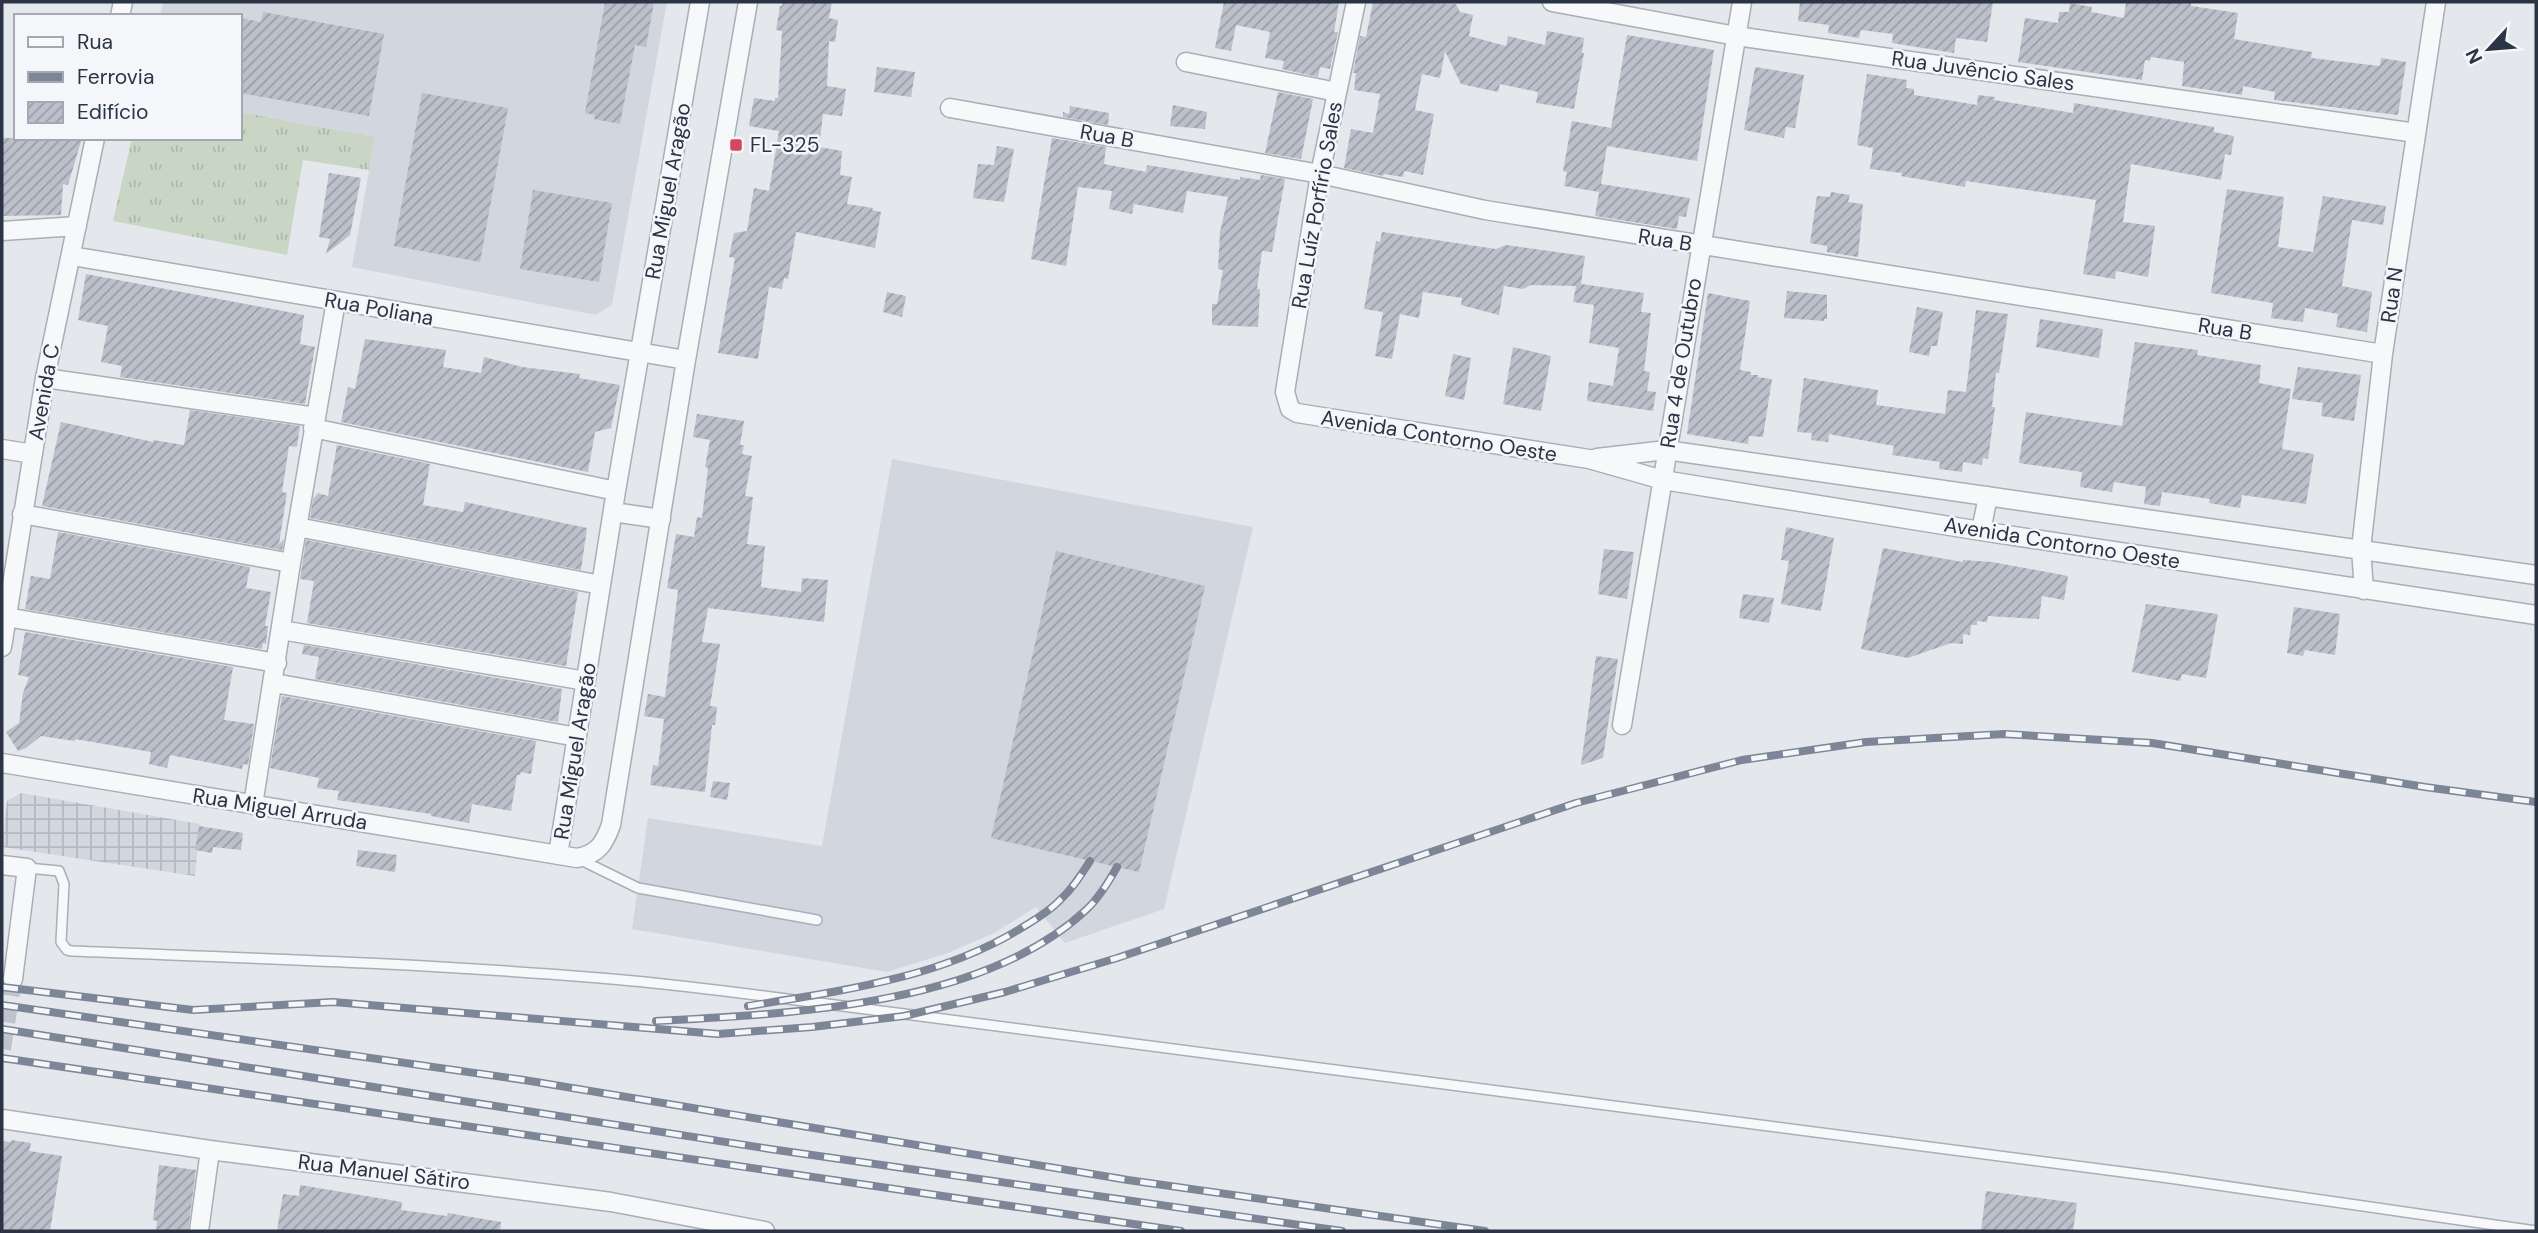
<svg xmlns="http://www.w3.org/2000/svg" width="2538" height="1233" viewBox="0 0 2538 1233" font-family="'DM Sans',sans-serif">
	<style>
		.built { fill: #d2d6de }
		.industrial { fill: url(#industrial-grid) }
		.grass { fill: url(#grass-tufts) }
		.building { fill: url(#building-hatch) }
		.lines { fill: none; stroke-linecap: round; stroke-linejoin: round }
		.minor-tunnel { stroke: #bfc3cb; stroke-width: 18; stroke-dasharray: 18 9; stroke-linecap: butt }
		.service-casing { stroke: #a9aeb7; stroke-width: 12 }
		.minor-casing { stroke: #a9aeb7; stroke-width: 21 }
		.service { stroke: #f7f8fa; stroke-width: 9 }
		.minor { stroke: #f7f8fa; stroke-width: 18 }
		.rail-casing { stroke: #7d8696; stroke-width: 8 }
		.rail { stroke: #f4f6f9; stroke-width: 5; stroke-dasharray: 16; stroke-linecap: butt }
		.poi-dot { fill: #d1495b; stroke: #f4f6f9; stroke-width: 2.5 }
		.labels { text-anchor: middle; stroke-width: 5; stroke-linejoin: round; paint-order: stroke }
		.street-label { font-size: 21px; fill: #2b3445; stroke: #f4f6f9 }
		.poi-label { font-size: 21px; fill: #2b3445; stroke: #f4f6f9; text-anchor: start }
	</style>
	<defs>
		<pattern id="industrial-grid" width="8" height="8" patternUnits="userSpaceOnUse" patternTransform="scale(1.75)"><rect width="8" height="8" fill="#d2d6de"/><path d="M0 4h8M4 0v8" fill="none" stroke="#b4b8c0"/></pattern>
		<pattern id="grass-tufts" width="24" height="20" patternUnits="userSpaceOnUse" patternTransform="scale(1.75)"><rect width="24" height="20" fill="#c9d6c5"/><path d="M3 7l-1-3M5 7V3M7 7l1-3M15 17l-1-3M17 17v-4M19 17l1-3" fill="none" stroke="#adb8ab"/></pattern>
		<pattern id="building-hatch" width="6" height="6" patternUnits="userSpaceOnUse" patternTransform="scale(1.75)"><rect width="6" height="6" fill="#bbc0ca"/><path d="M-1 1l2-2M0 6l6-6M5 7l2-2" fill="none" stroke="#989da6"/></pattern>
	</defs>
	<rect width="100%" height="100%" fill="#e4e7ec"/>
	<!-- built -->
	<path class="built" d="M163,2h504l-55,303 -16,10 -244,-48 23,-130 -135,-25v-96h-80z
		M892,459l361,68 -89,382 -99,34 -29,-36 -42,26 -46,20 -61,19 -255,-43 16,-111 174,28z"/>
	<!-- industrial -->
	<path class="industrial" d="M21,793l179,31 -5,52 -193,-29 5,-46z"/>
	<!-- grass -->
	<path class="grass" d="M240,112l135,25 -6,33 -66,-10 -16,95 -174,-34 19,-83h108z"/>
	<!-- building -->
	<path class="building" d="M605,2h49l-8,45 -11,-2 -15,79 -26,-5 1,-4 -10,-2z
		M783,2h49l-3,16 9,2 -3,22 -6,-1 -2,45 19,3 -4,27 -19,-2 -4,33 23,4 -2,24 12,2 -5,27 26,4 -1,2 9,2 -6,36 -79,-16 -8,47 -4,-1 -2,11 -13,-2 -11,72 -40,-6 17,-95 -6,-1 5,-24 13,-2 7,-43 15,3 10,-60 -30,-5 5,-28 21,3v-3h3l4,-67 -6,-1 4,-24h2z
		M1224,2h115l-5,30h4l-8,37 -10,-2 -2,10 -36,-8 2,-8 -19,-3 5,-26 -34,-7 -5,26 -16,-3z
		M1373,2l83,2 4,8 13,3 -4,21 37,10 2,-10 37,9 2,-14 37,7 -2,15h2l-10,56 -38,-6 2,-11 -38,-8 -2,8 -37,-8 -16,-33 -5,27 -18,-4 -7,36 19,4 -11,61 -19,-4 -1,6 -19,-3 -1,2 -39,-8 7,-39 22,4 7,-39 -26,-4 2,-17h-3l7,-37 6,1z
		M1800,2h193l-6,40 -31,-4 -2,15 -62,-10 1,-9 -32,-4 -2,8 -31,-5 1,-8 -31,-4z
		M2126,2h65v4l47,7 -4,26 78,13 -1,6 69,8 1,-8 25,4 -8,53 -124,-15 1,-8 -32,-6 -1,9 -60,-9 2,-24 -33,-5 -1,4 -5,-1 -3,20 -124,-18 7,-44 33,5 1,-11h10l1,-9 22,4 -1,5 33,6z
		M263,12l121,22 -15,82 -129,-23v-75l21,4z
		M1627,35l87,15 -17,111 -90,-15 -6,38 89,14 -4,19 -7,-1 -2,13 -82,-13 4,-24 -35,-6 3,-14 -4,-1 9,-50 39,7z
		M877,67l38,5 -4,25 -37,-5z
		M1755,67l49,8 -9,53 -9,-1 -2,11 -40,-8z
		M1867,74l40,6 -1,8 8,1v6l33,5 30,5 1,-10 17,2 -1,3 79,13 1,-10 140,24v5l20,4 -3,19 -6,-1 -4,26 -90,-16 -8,58 32,4 -7,51 -32,-6 -1,8 -32,-5 13,-74 -130,-19 -1,6 -64,-11 1,-3 -32,-4 3,-21 -16,-3z
		M1278,92l35,7 -12,60 -36,-6z
		M422,93l86,15 -28,154 -86,-16z
		M1173,105l34,7 -2,17 -35,-3z
		M1070,106l39,7 -1,12 -45,-8v-5l6,2z
		M2,138h80l-14,47 -5,-1 -2,31 -59,1z
		M1052,138l54,9 -2,17 42,8 1,-7 93,15v-3l20,3 1,-5 24,4 -13,73 -10,-1 -5,38h3l-2,38 -46,-2v-21h5l6,-34 -5,-1 2,-37 8,-35 -41,-6 -4,22 -49,-9 -2,10 -23,-5 3,-18 -34,-4 -12,79 -35,-7z
		M997,146l17,3 -10,53 -31,-4 5,-34 16,1z
		M329,173l32,5 -11,57 -24,19 4,-15 -11,-2z
		M2227,189l57,8 -6,50 35,5 10,-56 63,10 -3,19 -31,-5 -10,66 30,6 -5,40 -31,-5 2,-13 -33,-6 -2,14 -32,-4 2,-15 -62,-10z
		M533,190l79,13 -13,79 -79,-13z
		M1831,192l19,3 -2,7 15,2 -5,53 -31,-5v-6l-17,-3 7,-47 13,1z
		M1382,232l114,17 10,-4 79,11 -4,28 63,9 -3,19 10,1 -7,58 6,1 -3,19 9,1 -3,19 -66,-10 2,-19 24,4 6,-38 -30,-5 5,-38 -21,-3 3,-16 -45,-1 -8,4 -19,-3 -5,29 -38,-10 1,-7 -39,-6 -4,26 -19,-4 -8,45 -17,-3 8,-44 -19,-3 12,-68 4,1z
		M86,274l218,41 -4,29 15,3 -10,57 -185,-27 2,-11 -21,-4 7,-36 -30,-6z
		M1787,291l40,4v24h-3v2l-40,-3z
		M887,292l19,4 -4,21 -19,-5z
		M1708,293l42,8 -10,69 11,2v3h7v2l14,2 -9,58 -14,-1 -1,8 -61,-10z
		M1917,307l26,5 -6,34h-6l-2,10 -20,-4z
		M1976,310l32,4 -9,59h-3l-4,34h3l-7,52 -5,-1 -1,7 -19,-3 -1,10 -23,-3 1,-7 -48,-7 2,-9 -65,-12 -1,8 -17,-2 1,-7 -15,-1 7,-54 74,12 -2,15 69,9 3,-24 18,2z
		M2040,319l63,10 -4,29 -63,-11z
		M365,339l81,11 -3,17 38,6 3,-16 38,10 58,7 -1,4 41,7 -9,43 -16,4 -7,40 -247,-50 7,-35 7,2z
		M2135,342l63,8 -1,5 64,10 -2,18 32,6 -9,60 32,5 -8,50 -64,-9 -2,13 -31,-5 1,-4 -48,-7 -2,14 -16,-2 2,-17 -32,-5 -2,10 -32,-5 2,-15 -63,-9 7,-51 96,14z
		M1513,347l38,9 -10,55 -38,-7z
		M1453,354l18,4 -7,42 -19,-4z
		M2298,367l63,8 -7,46 -33,-5 2,-13 -31,-4z
		M190,410l110,16 -3,21 -8,-1 -7,46 5,1 -8,51 5,-5 -2,11 -240,-44 19,-84 92,20v-2l31,5z
		M697,414l47,7 -4,24h4l-2,9 10,2 -7,40 8,1 -6,47 18,2 -4,41 40,5 1,-14 26,2 -4,42 -116,-14 -6,34 18,2 -10,62 7,1 -2,18h-3l-7,67 -55,-7 3,-20 5,1 6,-47 -20,-3 4,-22 17,3 13,-107 -11,-2 9,-54 18,3 3,-20 5,1 6,-50 -3,-1 5,-27 -17,-3z
		M337,445l93,19 -7,41 40,7 2,-10 122,26 -6,42 -271,-52 3,-19 5,-6 10,3z
		M1786,527l48,11 -13,73 -40,-7 8,-43 -8,-1z
		M58,532l192,35 -4,21 25,4 -6,34h3l-2,18 -3,-1 -1,6 -237,-40 6,-33 19,3z
		M306,540l272,52 -12,74 -259,-43 7,-42 -14,-2z
		M1883,548l80,14v-2l29,2 76,14 -4,24 -22,-4 -3,23 -51,-3 -1,6 -10,-1v4h-6l-1,10 -7,-1v10l-12,-1 -43,15 -47,-9z
		M1604,549l30,3 -7,47 -29,-5z
		M1056,551l149,35 -66,286 -148,-34z
		M1743,594l31,4 -5,25 -30,-5z
		M2146,604l72,10 -12,64 -24,-4 -2,7 -48,-9z
		M2294,607l46,7 -5,41 -30,-5 -2,6 -16,-3z
		M25,632l208,35 -9,53 30,4 -6,41 -5,-1 -1,5 -72,-14 -3,13 -18,-4 2,-12 -76,-13v2l-34,-5 -15,12 -8,3 -12,-19 13,-9 4,-30 6,-16 -11,-2z
		M304,645l258,44 -4,33 -243,-43 4,-22 -17,-3z
		M1596,656l22,3 -15,99 -22,7z
		M282,696l254,45 -5,33 -10,-2 -1,3h-3l-6,36 -39,-7 -3,19 -38,-7v-2l-94,-14 2,-9 -22,-3 2,-10 -49,-10z
		M713,781l17,2 -3,17 -17,-3z
		M199,826l44,7 -2,17 -28,-3 -1,6 -17,-3z
		M358,850l39,5 -2,17 -39,-6z
		M11,1140l20,3 -2,8 33,5 -12,75h-48v-90l9,1z
		M159,1165l37,5 -8,61h-32l1,-10 -4,-1z
		M300,1185l102,17 -1,8 46,6 1,-3 53,9 -1,9h-223l6,-37 16,2z
		M1986,1191l91,12 -4,28h-92z"/>
	<g class="lines">
		<!-- minor-tunnel -->
		<path class="minor-tunnel" d="M2,1049l11,-70"/>
		<defs>
			<path id="service" d="M579,859l59,29 179,32
				M27,868l32,3 5,13 -3,58 6,8 5,1c172,7 344,12 515,26 72,5 145,15 217,24l1365,177 367,53"/>
			<path id="minor" d="M1356,2l-36,172 -35,218 5,17 7,4 292,46 74,21 318,51 555,84
				M1552,2l184,34 680,97
				M120,16l3,-14
				M1186,62l151,30
				M950,108l370,66 165,36 898,144
				M2,231l75,-5
				M72,256l614,104
				M45,378l271,39
				M313,428l303,63
				M2,449l31,5
				M1597,458l69,-8 870,125
				M613,512l48,7
				M22,514l269,49
				M297,527l304,58
				M1981,531l7,-35
				M2364,590l-3,-41 22,-195 53,-352
				M6,617l271,46
				M281,630l305,51
				M2,647l43,-269 50,-240
				M274,683l303,54
				M1622,725l120,-723
				M2,763l575,95c21,-4 27,-14 34,-33l75,-465 62,-358
				M253,805l38,-242 45,-262
				M558,855l58,-364 84,-489
				M2,865l25,3 -14,111
				M2,1119l208,31 401,52 154,29
				M199,1231l11,-81"/>
		</defs>
		<!-- service casing -->
		<use href="#service" class="service-casing"/>
		<!-- minor casing -->
		<use href="#minor" class="minor-casing"/>
		<!-- service -->
		<use href="#service" class="service"/>
		<!-- minor -->
		<use href="#minor" class="minor"/>
		<defs>
			<path id="rail" d="M2,987l191,23 140,-8 385,32 94,-7 92,-11 101,-24 112,-34 459,-155 166,-43 124,-18 138,-8 148,9 273,44 111,15
				M2,1005l522,75 604,100 357,51
				M748,1006c93,-15 193,-28 275,-79 13,-8 27,-16 38,-28 12,-11 20,-24 29,-38
				M656,1021c134,-7 327,-15 430,-111 13,-12 22,-27 31,-43
				M2,1029l768,120 572,82
				M2,1058l1179,173"/>
		</defs>
		<!-- rail casing -->
		<use href="#rail" class="rail-casing"/>
		<!-- rail -->
		<use href="#rail" class="rail"/>
	</g>
	<!-- markers -->
	<rect class="poi-dot" x="729" y="138" width="14" height="14" rx="3.5"/>
	<g class="labels">
		<!-- street labels -->
		<g class="street-label">
			<text transform="translate(1983 71) rotate(8)" y="7">Rua Juvêncio Sales</text>
			<text transform="translate(1107 136) rotate(10)" y="7">Rua B</text>
			<text transform="translate(668 191) rotate(-80)" y="7">Rua Miguel Aragão</text>
			<text transform="translate(1317 205) rotate(-80)" y="7">Rua Luíz Porfírio Sales</text>
			<text transform="translate(1665 240) rotate(9)" y="7">Rua B</text>
			<text transform="translate(2392 295) rotate(-82)" y="7">Rua N</text>
			<text transform="translate(379 309) rotate(10)" y="7">Rua Poliana</text>
			<text transform="translate(2225 329) rotate(9)" y="7">Rua B</text>
			<text transform="translate(1681 363) rotate(-81)" y="7">Rua 4 de Outubro</text>
			<text transform="translate(44 392) rotate(-80)" y="7">Avenida C</text>
			<text transform="translate(1439 436) rotate(9)" y="7">Avenida Contorno Oeste</text>
			<text transform="translate(2062 543) rotate(9)" y="7">Avenida Contorno Oeste</text>
			<text transform="translate(575 751) rotate(-81)" y="7">Rua Miguel Aragão</text>
			<text transform="translate(280 809) rotate(9)" y="7">Rua Miguel Arruda</text>
			<text transform="translate(384 1172) rotate(7)" y="7">Rua Manuel Sátiro</text>
		</g>
		<!-- poi labels -->
		<g class="poi-label">
			<text x="750" y="152">FL-325</text>
		</g>
	</g>
	<!-- border -->
	<rect width="2538" height="1233" fill="none" stroke="#2b3445" stroke-width="7"/>
	<!-- legend -->
	<rect x="14" y="14" width="228" height="126" fill="#f4f6f9" stroke="#a4a8b1" stroke-width="2"/>
	<rect x="28" y="37" width="35" height="10" fill="#f7f8fa" stroke="#a4a8b1" stroke-width="2"/>
	<text x="77" y="49" font-size="21" fill="#2b3445">Rua</text>
	<rect x="28" y="72" width="35" height="10" fill="#7d8696" stroke="#a4a8b1" stroke-width="2"/>
	<text x="77" y="84" font-size="21" fill="#2b3445">Ferrovia</text>
	<rect x="28" y="102" width="35" height="21" fill="url(#building-hatch)" stroke="#a4a8b1" stroke-width="2"/>
	<text x="77" y="119" font-size="21" fill="#2b3445">Edifício</text>
	<!-- north arrow -->
	<g transform="translate(2489 49) rotate(244)" stroke="#f4f6f9" stroke-width="5" paint-order="stroke">
	<path d="M0-5L12 26L0 18L-12 26Z" fill="#2b3445"/>
	<text y="-10" font-size="19" font-weight="bold" text-anchor="middle" fill="#2b3445">N</text>
	</g>
</svg>
